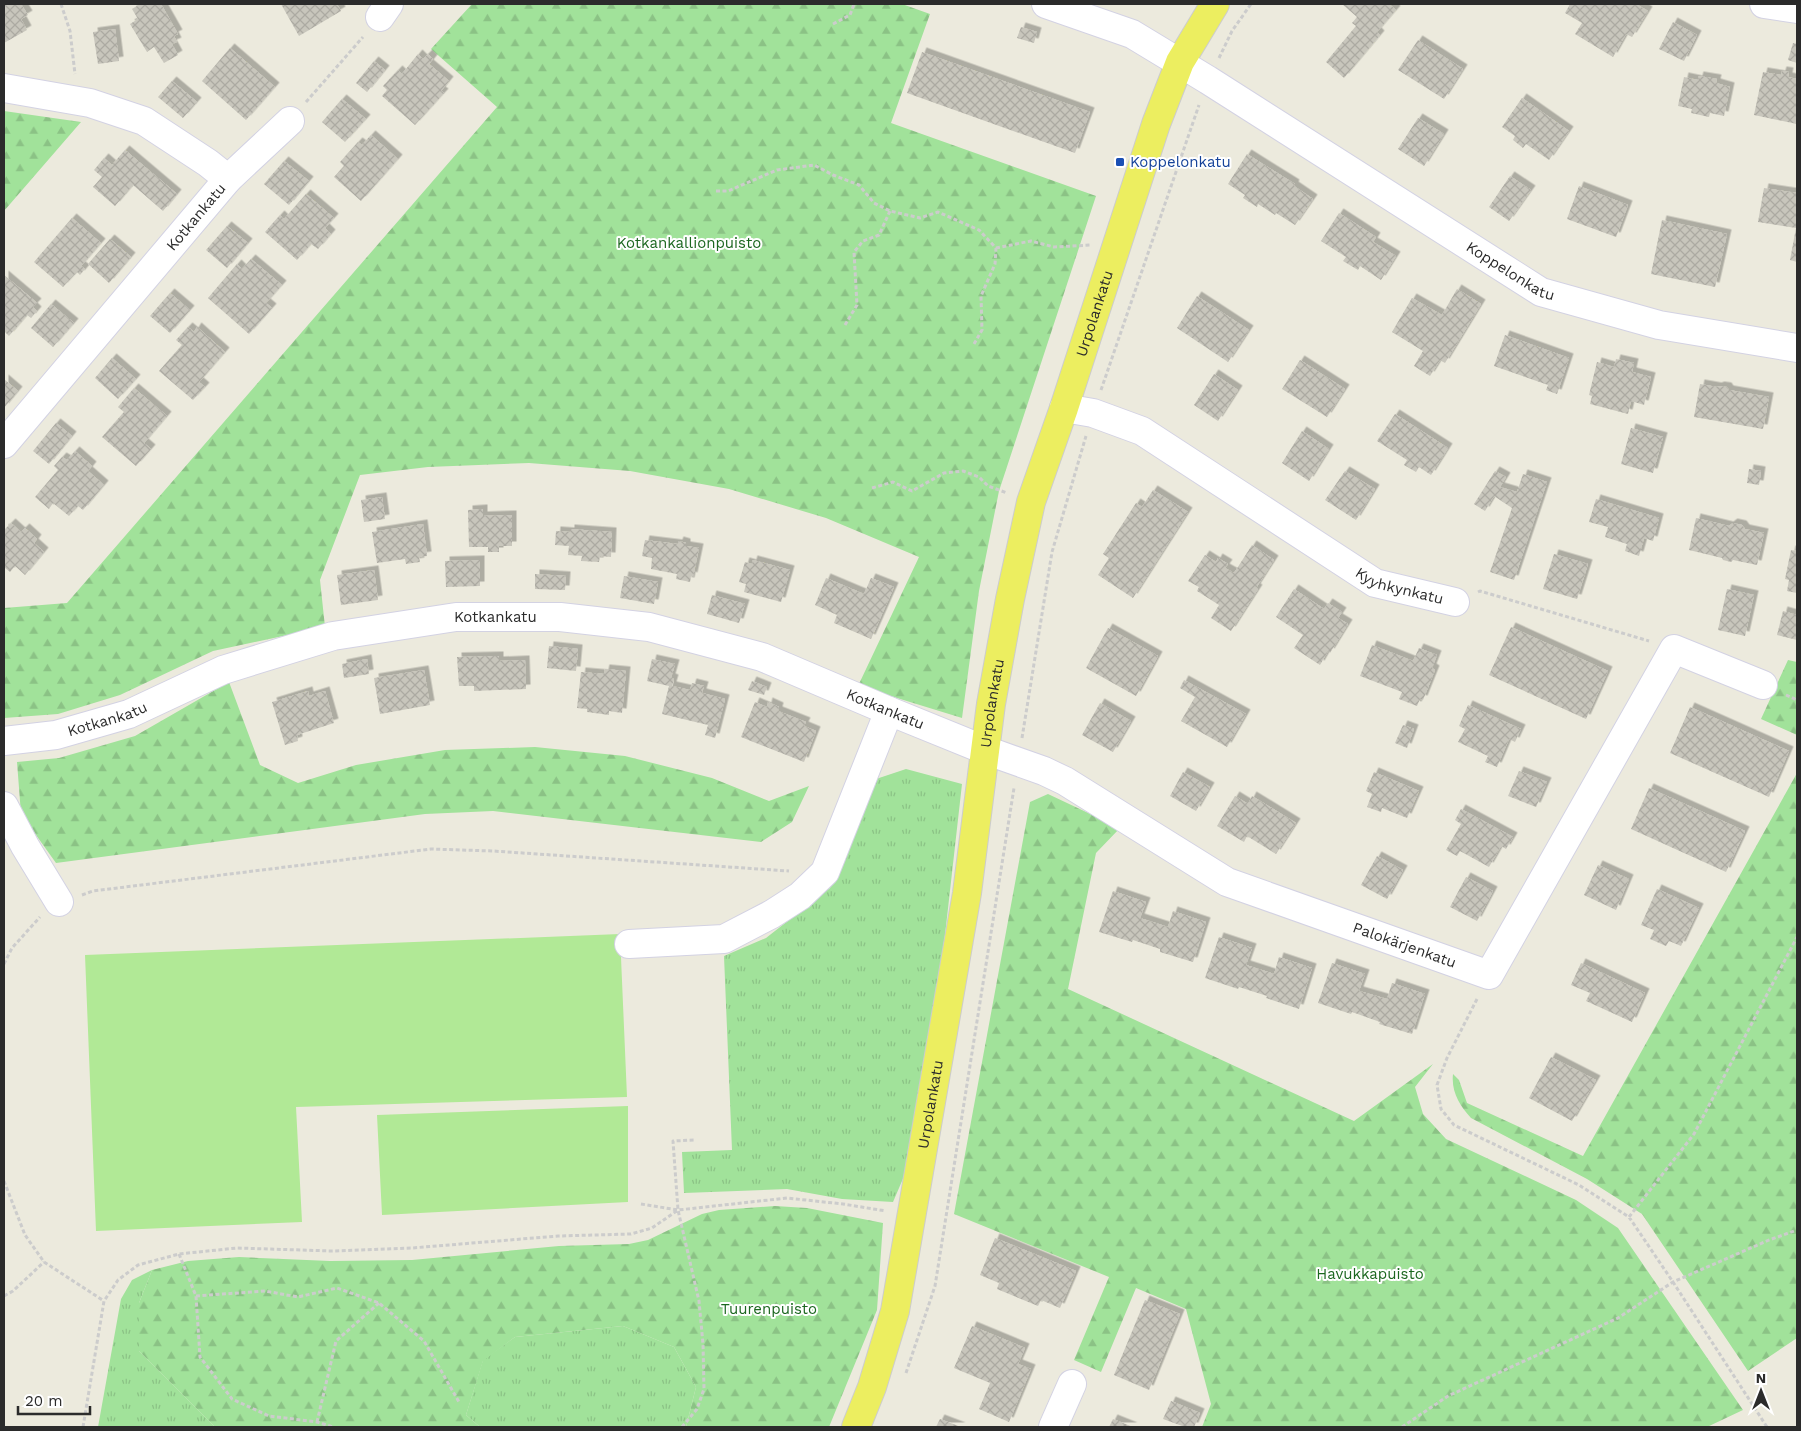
<svg xmlns="http://www.w3.org/2000/svg" width="1801" height="1431" viewBox="0 0 1801 1431" font-family="'Work Sans',sans-serif">
	<style>
		.grass { fill: url(#grass-tufts) }
		.forest { fill: url(#forest-firs) }
		.pitch { fill: #b1e996 }
		.building { fill: url(#building-cross-hatch); filter: url(#shadow) }
		.lines { fill: none; stroke-linecap: round; stroke-linejoin: round }
		.minor-casing { stroke: #d3d2e3; stroke-width: 30 }
		.major-casing { stroke: #ccc; stroke-width: 30 }
		.path { stroke: #ccc; stroke-width: 3; stroke-dasharray: 4 2.5; stroke-linecap: butt }
		.minor { stroke: #fff; stroke-width: 28 }
		.major { stroke: #ecee60; stroke-width: 28 }
		.transit-dot { fill: #1a4fb4; stroke: #fff; stroke-width: 2 }
		.labels { text-anchor: middle; stroke-width: 4; stroke-linejoin: round; paint-order: stroke }
		.transit-label { font-size: 15px; fill: #164399; stroke: #fff; text-anchor: start }
		.street-label { font-size: 15px; fill: #2b2b2b; stroke: #fff }
		.park-label { font-size: 15px; fill: #1b671f; stroke: #fff }
	</style>
	<defs>
		<pattern id="grass-tufts" width="24" height="20" patternUnits="userSpaceOnUse" patternTransform="scale(1.25)"><rect width="24" height="20" fill="#a1e29a"/><path d="M3 7l-1-3M5 7V3M7 7l1-3M15 17l-1-3M17 17v-4M19 17l1-3" fill="none" stroke="#8bc285"/></pattern>
		<pattern id="forest-firs" width="22" height="20" patternUnits="userSpaceOnUse" patternTransform="scale(1.25)"><rect width="22" height="20" fill="#a1e29a"/><path d="M5 1l3.5 6h-7zM16 11l3.5 6h-7z" fill="#8bc285"/></pattern>
		<pattern id="building-cross-hatch" width="8" height="8" patternUnits="userSpaceOnUse" patternTransform="scale(1.25)"><rect width="8" height="8" fill="#c8c6bc"/><path d="M0 0l8 8M0 8l8-8" fill="none" stroke="#acaaa2"/></pattern>
		<filter id="shadow"><feDropShadow dx="4.5" dy="-4.5" stdDeviation="0" flood-color="#0004"/></filter>
	</defs>
	<rect width="100%" height="100%" fill="#eceadd"/>
	<!-- grass -->
	<path class="grass" d="M906,769l56,15 -17,151 -34,225 -18,42 -51,-3 -55,-10 -103,4 -2,-41 50,-2 -8,-194 42,-18 64,-50 43,-108z
		M152,1270l-13,33v48l76,76h-117l23,-128 11,-19z
		M623,1326l51,21 22,40 -10,40h-206l-14,-12 17,-55 32,-23z"/>
	<!-- forest -->
	<path class="forest" d="M472,4h430l28,10 -39,109 205,73 -97,295 -20,100 -17,127 -104,-32 61,-129 -93,-39 -97,-29 -99,-18 -101,-8 -101,4 -68,8 -40,105 5,47 -112,24 -93,44 -62,19 -54,4v-110l63,-5 430,-496 -66,-58z
		M4,111l77,11 -77,89z
		M1788,660l9,2v73l-36,-16z
		M229,682l31,83 38,18 58,-18 89,-15 90,-3 90,9 87,22 57,23 40,-15 -17,36 -31,20 -268,-31 -68,3 -369,49 -35,-49 -4,-52 42,-4 76,-22z
		M1797,773v565l-49,33 -106,-157 -55,-35 -116,-61c-11,-12 -20,-26 -18,-44l6,6 8,23 116,53z
		M1048,794l72,34 -24,25 -28,136 286,132 79,-57 -18,23 8,27 23,25 130,61 42,28 125,182 -36,17h-505l9,-23 -25,-95 -50,-21 -35,84 -27,-12 35,-83 -155,-63 76,-412z
		M775,1206l32,2 76,15 -6,87 -48,117h-143l10,-40 -22,-40 -51,-21 -108,11 -32,24 -17,54 14,12h-265l-76,-76v-48l13,-33 36,-9 51,-4 91,4 82,-1 147,-14 70,-2 19,-4 54,-26 17,-4z"/>
	<!-- pitch -->
	<path class="pitch" d="M620,934l7,163 -331,10 6,115 -206,9 -11,-276z
		M628,1106v96l-246,13 -5,-100z"/>
	<!-- building -->
	<path class="building" d="M4,4h17l7,11 -7,4 6,11 -23,13z
		M140,4h21l17,30 -4,2 3,6 -5,2 6,11 -14,8 -10,-16 -7,5 -17,-28 8,-5 -6,-10z
		M281,4h56l4,7 -42,25z
		M1342,4h47l7,6 -19,22 3,3 -36,43 -18,-16 30,-36 -4,-3 5,-6z
		M1570,4h66l12,7 -16,26 -6,-3 -13,23 -38,-23 7,-11 -17,-10z
		M1673,22l24,13 -13,26 -25,-12z
		M1021,27l16,5 -3,11 -17,-5z
		M115,29l4,32 -21,3 -5,-32z
		M1418,40l45,29 -19,30 -46,-29z
		M1793,43l4,1v19l-9,-3z
		M230,48l45,39 -29,33 -44,-39z
		M922,52l168,60 -15,41 -168,-60z
		M418,54l5,5 5,-5 5,5 -4,5 20,17 -8,10 3,2 -29,32 -33,-29 5,-6 -4,-4 15,-16 4,4z
		M374,61l11,9 -18,22 -11,-9z
		M1782,71l7,1 -1,5 9,2v45l-43,-9 9,-43 18,3z
		M1699,76l18,3 -1,4 14,4 -6,29 -14,-3 -1,4 -18,-4 1,-4 -14,-3 6,-29 14,3z
		M172,81l25,21 -14,16 -25,-21z
		M1522,98l47,33 -20,29 -23,-16 -3,4 -10,-8 2,-4 -13,-9z
		M342,99l24,20 -21,23 -23,-20z
		M1418,118l26,16 -20,32 -26,-17z
		M371,135l27,24 -37,42 -27,-24 10,-11 -4,-4 18,-20 4,3z
		M125,150l52,44 -14,17 -30,-26 -18,21 -22,-19 9,-10 -8,-7 10,-12 8,7z
		M1247,154l48,30 -1,2 19,13 -18,26 -19,-12 -1,2 -17,-11 -1,3 -14,-9 2,-3 -17,-11z
		M284,161l25,20 -20,24 -25,-21z
		M1510,176l21,14 -22,31 -20,-14z
		M1579,186l49,19 -12,32 -49,-18z
		M1764,188l33,5v69l-7,-2 6,-32 -38,-6z
		M306,194l28,24 -9,10 6,6 -13,15 -7,-5 -14,16 -32,-28 15,-17 4,4z
		M1339,213l37,24 -3,5 23,14 -15,24 -21,-14 -2,4 -15,-9 3,-4 -25,-16z
		M72,218l29,25 -20,23 4,3 -5,6 -3,-3 -14,15 -29,-25z
		M1662,220l65,14 -12,53 -64,-13z
		M227,226l21,17 -21,25 -21,-18z
		M110,239l21,18 -22,26 -21,-19z
		M251,259l31,26 -16,18 6,5 -23,26 -41,-36 29,-34 5,5z
		M4,275l33,28 -4,4 4,4 -6,7 -4,-3 -18,21 -5,-5z
		M1457,289l24,15 -36,59 -5,-3 -10,16 -16,-10 9,-15 -31,-19 20,-34 30,17z
		M170,293l20,17 -20,23 -20,-17z
		M1197,296l52,34 -21,32 -51,-34z
		M51,304l23,19 -21,24 -22,-19z
		M188,327l6,5 3,-5 28,25 -26,30 6,5 -12,13 -34,-29 23,-26 -6,-5z
		M1505,335l64,23 -12,36 -11,-4 2,-5 -54,-19z
		M112,358l24,21 -18,20 -23,-21z
		M1616,359l18,4 -2,9 19,5 -7,28 -13,-4 -3,13 -38,-10 2,-8 -3,-1 8,-33 17,5z
		M1300,360l45,29 -18,28 -45,-28z
		M1214,374l24,16 -20,31 -24,-16z
		M4,379l14,12 -14,17z
		M1700,384l17,3 3,-1 7,1 2,3 40,7 -6,32 -69,-12z
		M134,388l33,28 -23,27 7,6 -15,17 -34,-29 22,-25 -6,-5z
		M1395,414l53,34 -17,27 -12,-8 -3,5 -12,-7 3,-5 -30,-19z
		M56,423l16,13 -23,28 -16,-13z
		M1631,428l32,9 -10,36 -32,-9z
		M1302,431l27,18 -20,32 -27,-18z
		M75,451l17,15 -4,5 16,14 -21,25 -5,-4 -9,10 -16,-13 -4,6 -14,-12 23,-27 -4,-4 8,-9 5,3z
		M1749,469l12,2 -2,14 -12,-2z
		M1345,471l30,18 -19,31 -31,-20z
		M1495,471l11,6 -6,10 17,5 6,-18 24,8 -33,98 -24,-8 22,-64 -18,-12 -9,15 -11,-7z
		M1153,490l35,22 -55,86 -35,-23 11,-17 -6,-4 33,-51 6,4z
		M382,497l3,22 -21,3 -3,-22z
		M1596,499l63,19 -6,23 -9,-3 -5,18 -14,-5 2,-7 -22,-7 3,-10 -19,-5z
		M483,509v7l29,-1v31h-13v6h-11v-5h-19l-1,-37z
		M1696,518l33,8 4,-3 9,2 3,4 19,4 -7,32 -24,-5 -2,2 -8,-2 -1,-2 -33,-8z
		M11,523l10,9 4,-4 12,11 -3,4 10,9 -19,23 -10,-9 -5,6 -6,-5v-39l1,1z
		M423,524l4,32 -8,1 1,5 -14,2 -1,-5 -28,4 -5,-31z
		M570,529l42,3 -1,25 -11,-1 -1,6 -18,-1 1,-5 -14,-1 1,-9 -14,-1 1,-14 14,1z
		M645,540l33,4 1,-3 7,2v3l13,2 -6,29 -2,-1 -1,6 -14,-3 1,-5 -26,-5 1,-11 -10,-2z
		M1252,545l22,15 -18,28 2,1 -27,42 -20,-13 8,-13 -22,-14 2,-4 -11,-6 17,-26 11,7 2,-4 10,6 -3,4 9,5z
		M1791,550l6,1v42l-10,-2 2,-11 -4,-1z
		M1554,554l34,10 -11,35 -34,-10z
		M480,560v26l-34,1 -1,-26z
		M753,560l37,10 -9,32 -37,-10 2,-8 -7,-2 6,-20 7,2z
		M374,570l4,30 -37,5 -4,-30z
		M535,574l31,2 -1,14 -30,-1z
		M624,576l34,6 -4,22 -34,-6z
		M826,578l38,16 7,-16 23,9 -23,52 -37,-16 3,-8 -22,-10z
		M1294,589l30,20 4,-6 14,9 -4,6 10,6 -18,29 -2,-2 -8,14 -26,-17 9,-13 -27,-18z
		M1727,589l27,6 -9,41 -27,-6z
		M712,595l33,9 -6,19 -32,-9z
		M1783,611l14,4v25l-20,-5z
		M1511,627l97,44 -22,48 -97,-44z
		M1108,628l50,28 -22,40 -50,-28z
		M1372,645l41,16 6,-13 18,7 -5,13 3,2 -12,30 -3,-1 -3,7 -18,-7 3,-7 -42,-16z
		M549,646l29,3 -2,22 -29,-3z
		M499,656v5l26,-1 1,29 -52,2v-5h-15l-2,-29z
		M367,659l2,15 -25,4 -2,-14z
		M652,659l23,5 -4,14 3,1 -2,7 18,4 2,-7 12,3 -2,7 23,6 -10,39 -10,-3 3,-10 -46,-11 7,-28 -22,-5z
		M605,669l21,2 -4,42 -13,-2v4l-22,-3v-3l-10,-1 4,-36 23,2z
		M424,670l6,35 -50,9 -6,-36z
		M1184,680l62,34 -19,33 -46,-26 14,-24 -15,-9z
		M752,681l15,6 -3,8 -16,-5z
		M308,691l1,5 16,-5 9,32 -37,12 1,6 -13,4 -13,-43z
		M755,702l12,5 1,-5 11,5 -1,4 28,11 -2,4 12,5 -12,31 -63,-25z
		M1100,703l31,18 -18,31 -31,-17z
		M1468,705l53,24 -6,13 -6,-3 -12,28 -12,-5 3,-6 -30,-14 7,-13 -6,-3z
		M1690,707l99,44 -20,46 -99,-44z
		M1403,725l11,4 -7,19 -12,-5z
		M1519,771l28,11 -11,25 -28,-11z
		M1183,772l27,15 -14,24 -26,-15z
		M1374,772l45,19 -12,27 -25,-10 -1,4 -14,-5 5,-13 -6,-3z
		M1649,788l96,43 -19,41 -95,-43z
		M1235,796l13,8 4,-8 44,27 -20,31 -29,-18 -3,6 -27,-16z
		M1461,809l52,28 -7,12 -5,-3 -12,21 -29,-16 -3,5 -11,-6 15,-26 -6,-4z
		M1377,856l26,14 -16,29 -26,-14z
		M1598,865l31,14 -13,31 -32,-15z
		M1466,877l27,14 -16,30 -27,-14z
		M1657,889l42,19 -18,38 -12,-5 -3,5 -16,-7 4,-9 -13,-5z
		M1113,891l33,11 -6,16 28,9 5,-16 33,11 -13,40 -33,-10v-3l-27,-9 -1,2 -33,-10z
		M1219,937l33,11 -6,17 28,9 5,-17 33,11 -13,41 -33,-11 1,-2 -28,-9 -1,2 -33,-11z
		M1332,963l33,11 -6,17 28,8 5,-16 33,11 -13,40 -33,-10 1,-2 -28,-10 -1,2 -33,-11z
		M1581,963l64,30 -13,29 -46,-21 4,-8 -19,-8z
		M1551,1057l45,23 -24,41 -43,-23z
		M995,1238l81,33 -16,37 -19,-8 -3,6 -41,-17 2,-6 -19,-8z
		M1145,1300l35,14 -31,76 -35,-15z
		M972,1326l53,22 -7,16 13,5 -22,53 -30,-13 11,-26 -36,-15z
		M1171,1401l29,12 -6,14h-9l-22,-8z
		M940,1419l21,8h-25z
		M1113,1419l20,8h-24z"/>
	<g class="lines">
		<defs>
			<g id="minor">
				<path id="s1" d="M1046,4l86,30 76,46 333,212 118,33 138,23"/>
				<path d="M1764,4l33,5"/>
				<path d="M380,17l9,-13"/>
				<path d="M4,88l86,15 54,18 64,42 20,16 -224,265"/>
				<path d="M228,179l62,-58"/>
				<path id="s2" d="M1064,408l29,5 49,18 233,152 80,19"/>
				<path id="s3" d="M4,741l52,-6 73,-21 94,-44 110,-34 123,-19h104l89,10 113,30 127,54 96,39 59,21 21,10 162,101 262,93 185,-326 89,36"/>
				<path d="M4,806l21,40 34,56"/>
				<path d="M629,944l95,-5 48,-25 28,-18 25,-24 64,-161"/>
				<path d="M1053,1427l19,-43"/>
			</g>
			<g id="major">
				<path id="s4" d="M856,1427l16,-40 23,-76 72,-418 24,-189 19,-105 21,-97 33,-94 92,-284 24,-62 35,-58"/>
			</g>
		</defs>
		<!-- minor casing -->
		<use href="#minor" class="minor-casing"/>
		<!-- major casing -->
		<use href="#major" class="major-casing"/>
		<!-- path -->
		<path class="path" d="M61,4l9,27 5,43
			M833,24l17,-9 4,-11
			M1219,58l13,-27 19,-27
			M306,102l57,-65
			M716,191h12l49,-21 37,-5 19,10 26,10 15,18 16,8 30,7 18,-6 41,18 17,18
			M996,248l35,-7 23,6 37,-2
			M845,325l12,-20 -3,-53 9,-11 16,-6 11,-24
			M974,344l8,-14 -1,-34 14,-32 1,-16
			M1101,390l98,-285
			M872,488l21,-6 19,9 32,-18 19,-2 16,6 9,9 19,7
			M1478,592l2,-1 169,50
			M1786,695l11,5
			M1022,738l30,-186 34,-116
			M82,895l11,-4 338,-42 62,2 296,20
			M4,964l8,-16 28,-31
			M1477,999l-30,59 -10,27 4,24 13,16 125,60 50,32 44,65 94,145
			M4,1181l21,54 19,27 60,39
			M641,1204l37,6 109,-12 56,6 43,7
			M1629,1217l65,-83 103,-197
			M179,1254l17,42 4,61 32,42 37,17 48,6 16,5
			M4,1296l9,-5 31,-29
			M196,1296l69,-5 33,6 39,-9 42,15 45,38 35,61
			M906,1373l29,-87 79,-498
			M317,1422l19,-81 43,-38
			M83,1427l21,-126 14,-21 20,-15 41,-11 58,-6 95,3 80,-3 146,-12 73,-2 21,-6 26,-18
			M682,1427l15,-18 7,-20 -1,-45 -4,-43 -21,-91 -5,-69 21,-1
			M1402,1427l46,-31 170,-78 55,-36 96,-42 28,-10"/>
		<!-- minor -->
		<use href="#minor" class="minor"/>
		<!-- major -->
		<use href="#major" class="major"/>
	</g>
	<!-- markers -->
	<rect class="transit-dot" x="1115" y="157" width="10" height="10" rx="2.5"/>
	<g class="labels">
		<!-- transit labels -->
		<g class="transit-label">
			<text x="1130" y="167">Koppelonkatu</text>
		</g>
		<!-- street labels -->
		<g class="street-label">
			<text transform="translate(196 217) rotate(-50)" y="5">Kotkankatu</text>
			<text dy="5" stroke="none"><textPath href="#s1" startOffset="538">Koppelonkatu</textPath></text>
			<text dy="5" stroke="none"><textPath href="#s4" startOffset="1142">Urpolankatu</textPath></text>
			<text dy="5" stroke="none"><textPath href="#s2" startOffset="384">Kyyhkynkatu</textPath></text>
			<text dy="5" stroke="none"><textPath href="#s3" startOffset="511">Kotkankatu</textPath></text>
			<text dy="5" stroke="none"><textPath href="#s4" startOffset="738">Urpolankatu</textPath></text>
			<text dy="5" stroke="none"><textPath href="#s3" startOffset="916">Kotkankatu</textPath></text>
			<text dy="5" stroke="none"><textPath href="#s3" startOffset="106">Kotkankatu</textPath></text>
			<text dy="5" stroke="none"><textPath href="#s3" startOffset="1489">Palokärjenkatu</textPath></text>
			<text dy="5" stroke="none"><textPath href="#s4" startOffset="332">Urpolankatu</textPath></text>
		</g>
		<!-- park labels -->
		<g class="park-label">
			<text x="689" y="248">Kotkankallionpuisto</text>
			<text x="1370" y="1279">Havukkapuisto</text>
			<text x="769" y="1314">Tuurenpuisto</text>
		</g>
	</g>
	<!-- border -->
	<rect width="1801" height="1431" fill="none" stroke="#2b2b2b" stroke-width="10"/>
	<!-- north arrow -->
	<g transform="translate(1761 1391)" stroke="#ffffff" stroke-width="4" paint-order="stroke">
	<path d="M0-4L9 19L0 12L-9 19Z" fill="#2b2b2b"/>
	<text y="-8" font-size="14" font-weight="bold" text-anchor="middle" fill="#2b2b2b">N</text>
	</g>
	<!-- scale -->
	<path d="M18 1406v8h72v-8" fill="none" stroke="#2b2b2b" stroke-width="2.5"/>
	<text x="25" y="1406" font-size="15" fill="#2b2b2b" stroke="#ffffff" stroke-width="4" paint-order="stroke">20 m</text>
</svg>
